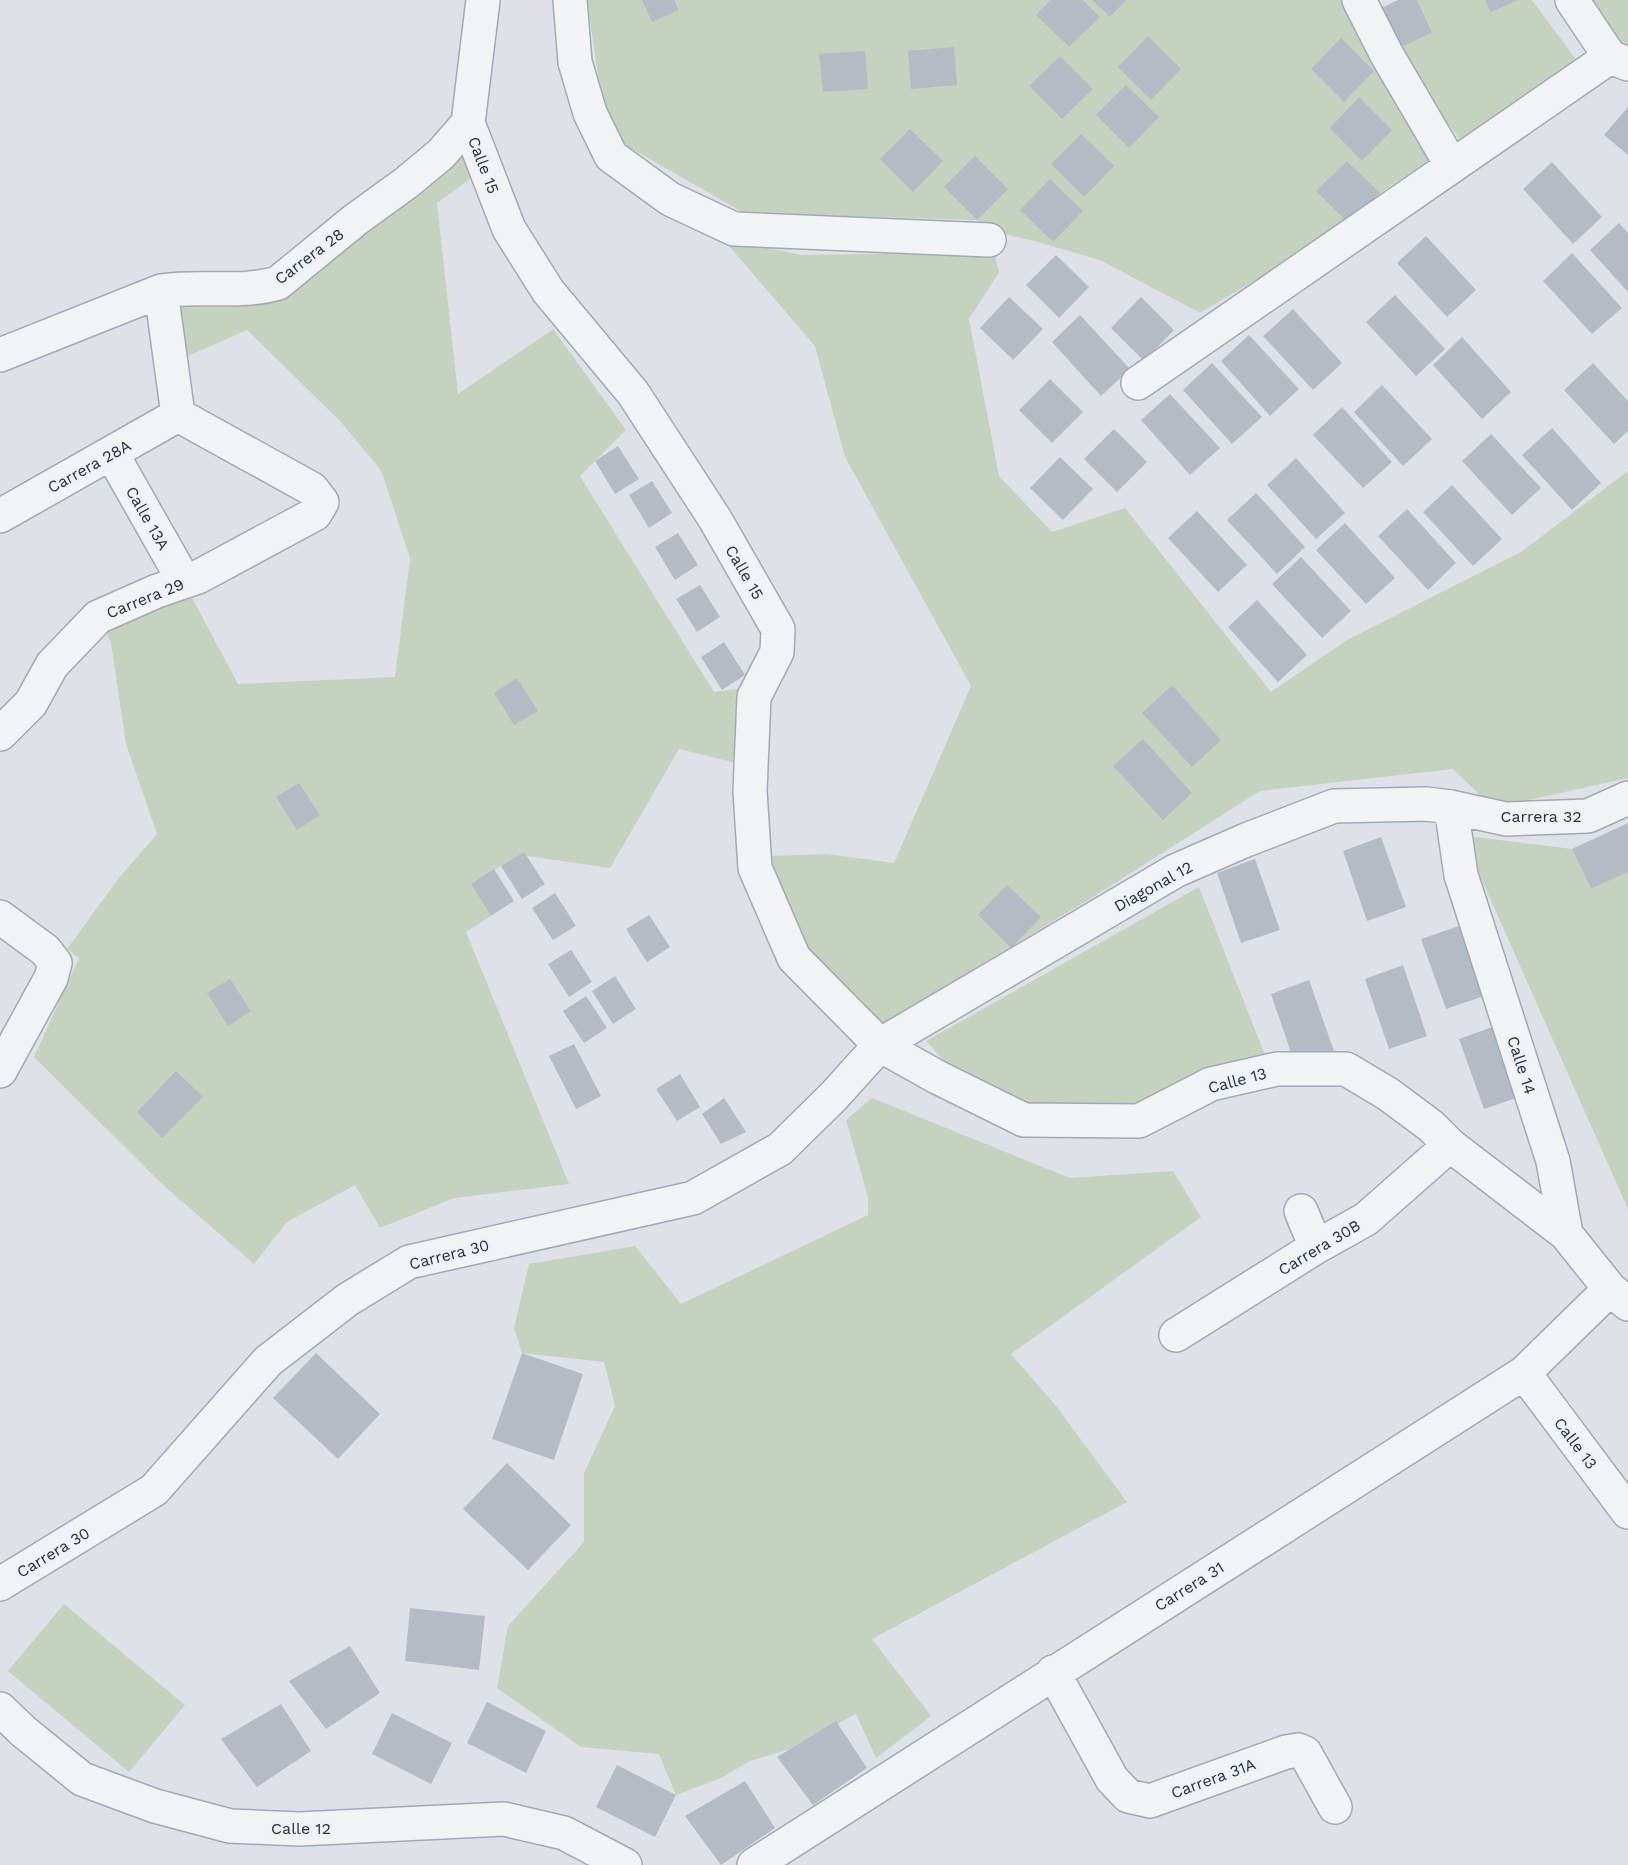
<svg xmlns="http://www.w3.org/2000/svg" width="1628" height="1865" viewBox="0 0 1628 1865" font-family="'Work Sans',sans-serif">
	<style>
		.green { fill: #c4d2bf }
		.building { fill: #b5bbc5 }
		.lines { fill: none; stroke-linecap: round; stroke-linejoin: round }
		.minor-casing { stroke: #a3a9b2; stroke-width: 36 }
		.minor { stroke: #f1f3f6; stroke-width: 33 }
		.labels { text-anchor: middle; stroke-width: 4.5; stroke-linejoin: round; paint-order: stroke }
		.street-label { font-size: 16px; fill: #27303f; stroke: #eef1f5 }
	</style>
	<rect width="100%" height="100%" fill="#dee2e8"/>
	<!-- green -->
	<path class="green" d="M587,0h760l86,158 -53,35 -31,31 -149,89 -100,-53 -66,-19 -44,-10 -13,-11 -233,-7 -117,-67 -23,-30z
		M1417,0h115l48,65 -119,76 -67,-91 37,-17z
		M1591,0h37v47l-5,-2z
		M461,143l9,36 -33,24 21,191 95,-65 73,101 -46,46 134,216 30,-4 -8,75 -57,-14 -69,119 -83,-12 -3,-4 -53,32 20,32 -25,16 103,252 -115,14 -74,30 -25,-43 -68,37 -33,42 -92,-80 -128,-127 45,-99 -12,-9 51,-70 39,-45 -31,-90 -15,-101 -8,-18 89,-27 46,86 157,-7 15,-119 -29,-88 -41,-49 -93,-91 -66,29 -1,-64 92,1z
		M723,239l79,16 192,-3 5,20 -30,47 30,157 53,56 73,-24 146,184 76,-52 174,-88 107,-81v307l-135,30 -40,-39 -193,22 -167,106 -215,130 -73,-77 -39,-94 61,-2 67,9 77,-177 -126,-229 -30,-111z
		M1476,837l96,12 19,40 37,-17v337l-163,-367z
		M1199,887l69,176 -123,40 -118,11 -79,-49 -22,-24z
		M872,1098l198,80 103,-7 28,46 -190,137 45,52 71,96 -255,137 59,77 -55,42 -20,-44 -66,35 -40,12 -29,17 -45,17 -17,-41 -78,-7 -84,-59 11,-62 76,-84v-69l31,-67 -11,-44 -82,-9 -8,-25 15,-64 106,-18 46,58 187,-89v-18l-22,-77z
		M64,1604l121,101 -56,67 -121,-101z"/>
	<!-- building -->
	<path class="building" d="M642,0h32l5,10 -27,12z
		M1051,0h32l17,17 -31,30 -33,-32z
		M1092,0h34l-16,17z
		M1398,0h19l15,33 -38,17 -17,-40z
		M1485,0h33l-27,12z
		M1148,36l33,33 -30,31 -33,-33z
		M1341,38l33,33 -30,31 -33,-33z
		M954,47l3,38 -46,4 -3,-38z
		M865,51l3,38 -45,3 -4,-38z
		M1060,56l33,33 -31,30 -33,-33z
		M1126,85l33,32 -30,31 -33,-33z
		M1359,97l33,33 -30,31 -32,-33z
		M1628,107v48l-24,-20z
		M910,129l33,32 -30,31 -33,-33z
		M1081,134l33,32 -30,31 -33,-33z
		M975,156l33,33 -31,31 -33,-33z
		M1347,161l33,32 -31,31 -33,-33z
		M1552,162l50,55 -29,27 -50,-55z
		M1050,179l33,32 -30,31 -33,-32z
		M1619,223l9,10v59l-38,-42z
		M1426,236l50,54 -29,27 -50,-54z
		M1572,253l50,55 -30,26 -49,-53z
		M1056,255l33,32 -30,31 -33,-33z
		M1395,295l50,54 -29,27 -50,-54z
		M1009,297l34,32 -30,31 -33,-32z
		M1141,297l33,33 -30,31 -33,-33z
		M1293,309l49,54 -29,27 -50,-54z
		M1080,315l50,54 -29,27 -49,-54z
		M1249,335l50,54 -29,27 -49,-55z
		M1462,337l49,55 -29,27 -49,-54z
		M1212,363l50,54 -30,27 -49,-54z
		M1593,363l35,38v30l-14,13 -50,-54z
		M1050,379l33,33 -31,31 -33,-33z
		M1382,385l50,54 -29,27 -49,-54z
		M1170,394l50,54 -30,27 -49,-55z
		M1342,407l50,55 -29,26 -50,-53z
		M1552,428l49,55 -29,27 -50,-55z
		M1114,429l33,33 -30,30 -33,-33z
		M1491,434l50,54 -29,27 -50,-54z
		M618,446l21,33 -24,15 -20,-33z
		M1060,457l33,32 -30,31 -33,-32z
		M1296,458l49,55 -29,26 -49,-54z
		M652,481l20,32 -23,15 -20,-33z
		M1452,485l50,54 -29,27 -50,-54z
		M1256,493l49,54 -28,27 -50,-54z
		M1407,509l49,54 -28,27 -50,-54z
		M1197,511l50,54 -29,27 -50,-54z
		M1345,523l50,55 -29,26 -50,-54z
		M678,533l20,32 -23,15 -20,-33z
		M1301,557l50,54 -29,27 -50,-54z
		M700,585l20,32 -23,15 -21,-33z
		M1257,600l50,55 -29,27 -50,-55z
		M724,642l21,33 -23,15 -21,-33z
		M517,678l21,33 -24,14 -20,-32z
		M1172,685l49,55 -29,27 -50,-54z
		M1143,739l49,54 -29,27 -50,-54z
		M299,783l21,32 -23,15 -21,-33z
		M1628,823v49l-37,17 -19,-40z
		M1381,837l25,70 -39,14 -24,-70z
		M524,852l21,32 -23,15 -21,-33z
		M1255,859l25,71 -39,13 -24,-70z
		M494,869l20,32 -23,15 -20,-32z
		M1007,885l34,32 -30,31 -33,-33z
		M555,893l21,33 -23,14 -21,-32z
		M649,915l21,32 -23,15 -21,-33z
		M1459,926l25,70 -38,13 -25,-70z
		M571,950l21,32 -23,15 -21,-33z
		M1403,965l24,71 -38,13 -24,-70z
		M615,976l21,33 -23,15 -21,-33z
		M230,979l21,32 -23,15 -21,-33z
		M1309,980l25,71 -39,13 -24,-70z
		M586,996l21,32 -23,15 -21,-32z
		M1498,1025l24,71 -38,13 -25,-70z
		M574,1044l27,52 -25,13 -27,-53z
		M176,1071l27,26 -41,41 -25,-26z
		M680,1074l20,33 -23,14 -21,-32z
		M724,1098l22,34 -25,12 -19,-30z
		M316,1353l64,61 -42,45 -65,-61z
		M522,1353l61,21 -29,86 -62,-21z
		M507,1463l64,62 -43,45 -65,-61z
		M410,1608l75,8 -6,54 -74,-9z
		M350,1646l30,47 -54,36 -37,-48z
		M487,1702l59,29 -20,42 -59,-30z
		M281,1704l30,47 -54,36 -36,-48z
		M392,1713l60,30 -21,41 -59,-30z
		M836,1721l31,47 -54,37 -36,-48z
		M617,1765l59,30 -21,42 -59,-30z
		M745,1781l30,47 -54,37 -36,-49z"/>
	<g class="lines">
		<defs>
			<path id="minor" d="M570,0l5,62 15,51 21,43 59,43 64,30 255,11
				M1359,0l28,55 65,111
				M1572,0l38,57 18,7
				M468,123l41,106 39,62 85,102 82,126 63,110 -1,23 -23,45 -4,94 5,77 39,90 86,87 57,32 87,43 115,1 72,-37 66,-15h69l42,25 43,32 19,19 116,89
				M0,355l161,-64c37,-6 82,3 117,-8l77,-63 51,-37 35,-29 27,-31 15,-123
				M1138,383l472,-326
				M112,454l72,127
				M0,516l178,-101
				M0,734l31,-31 21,-38 46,-48 59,-26 41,-14 117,-63 7,-12 -10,-13 -134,-74 -17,-124
				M1451,807l10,68 92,286 13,73 44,55 18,15
				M0,917l45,33 10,13 -4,15 -51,93
				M1301,1211l15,36
				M1176,1335l140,-88 50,-28 84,-74
				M1524,1373l104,139
				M0,1584l154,-94 114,-129 79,-61 62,-38 284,-64 87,-49 53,-52 47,-52 295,-174 71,-31 88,-34 92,-2 25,3 55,12 82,-3 40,-18
				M1053,1672l59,107 16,17 22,5 136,-49 12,-2 7,3 30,54
				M0,1709l23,22 59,48 73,27 75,20 69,3 205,-10 60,14 61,32
				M754,1865l770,-492 86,-84"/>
		</defs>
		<!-- minor casing -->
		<use href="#minor" class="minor-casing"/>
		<!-- minor -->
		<use href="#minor" class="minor"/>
	</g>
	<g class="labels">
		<!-- street labels -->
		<g class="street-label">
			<text transform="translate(484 165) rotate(69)" y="6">Calle 15</text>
			<text transform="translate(309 256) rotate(-37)" y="6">Carrera 28</text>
			<text transform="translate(89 466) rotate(-29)" y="6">Carrera 28A</text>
			<text transform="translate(148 518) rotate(60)" y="6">Calle 13A</text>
			<text transform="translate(745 572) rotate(60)" y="6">Calle 15</text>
			<text transform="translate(145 598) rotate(-22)" y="6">Carrera 29</text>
			<text x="1541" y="822">Carrera 32</text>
			<text transform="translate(1153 886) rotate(-29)" y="6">Diagonal 12</text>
			<text transform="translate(1522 1065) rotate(72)" y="6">Calle 14</text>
			<text transform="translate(1237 1080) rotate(-15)" y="6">Calle 13</text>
			<text transform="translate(1319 1247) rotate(-31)" y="6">Carrera 30B</text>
			<text transform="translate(449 1254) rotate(-14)" y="6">Carrera 30</text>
			<text transform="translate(1576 1443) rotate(53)" y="6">Calle 13</text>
			<text transform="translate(53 1552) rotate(-31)" y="6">Carrera 30</text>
			<text transform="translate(1189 1586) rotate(-32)" y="6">Carrera 31</text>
			<text transform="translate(1213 1778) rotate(-20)" y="6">Carrera 31A</text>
			<text x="301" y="1834">Calle 12</text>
		</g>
	</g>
</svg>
